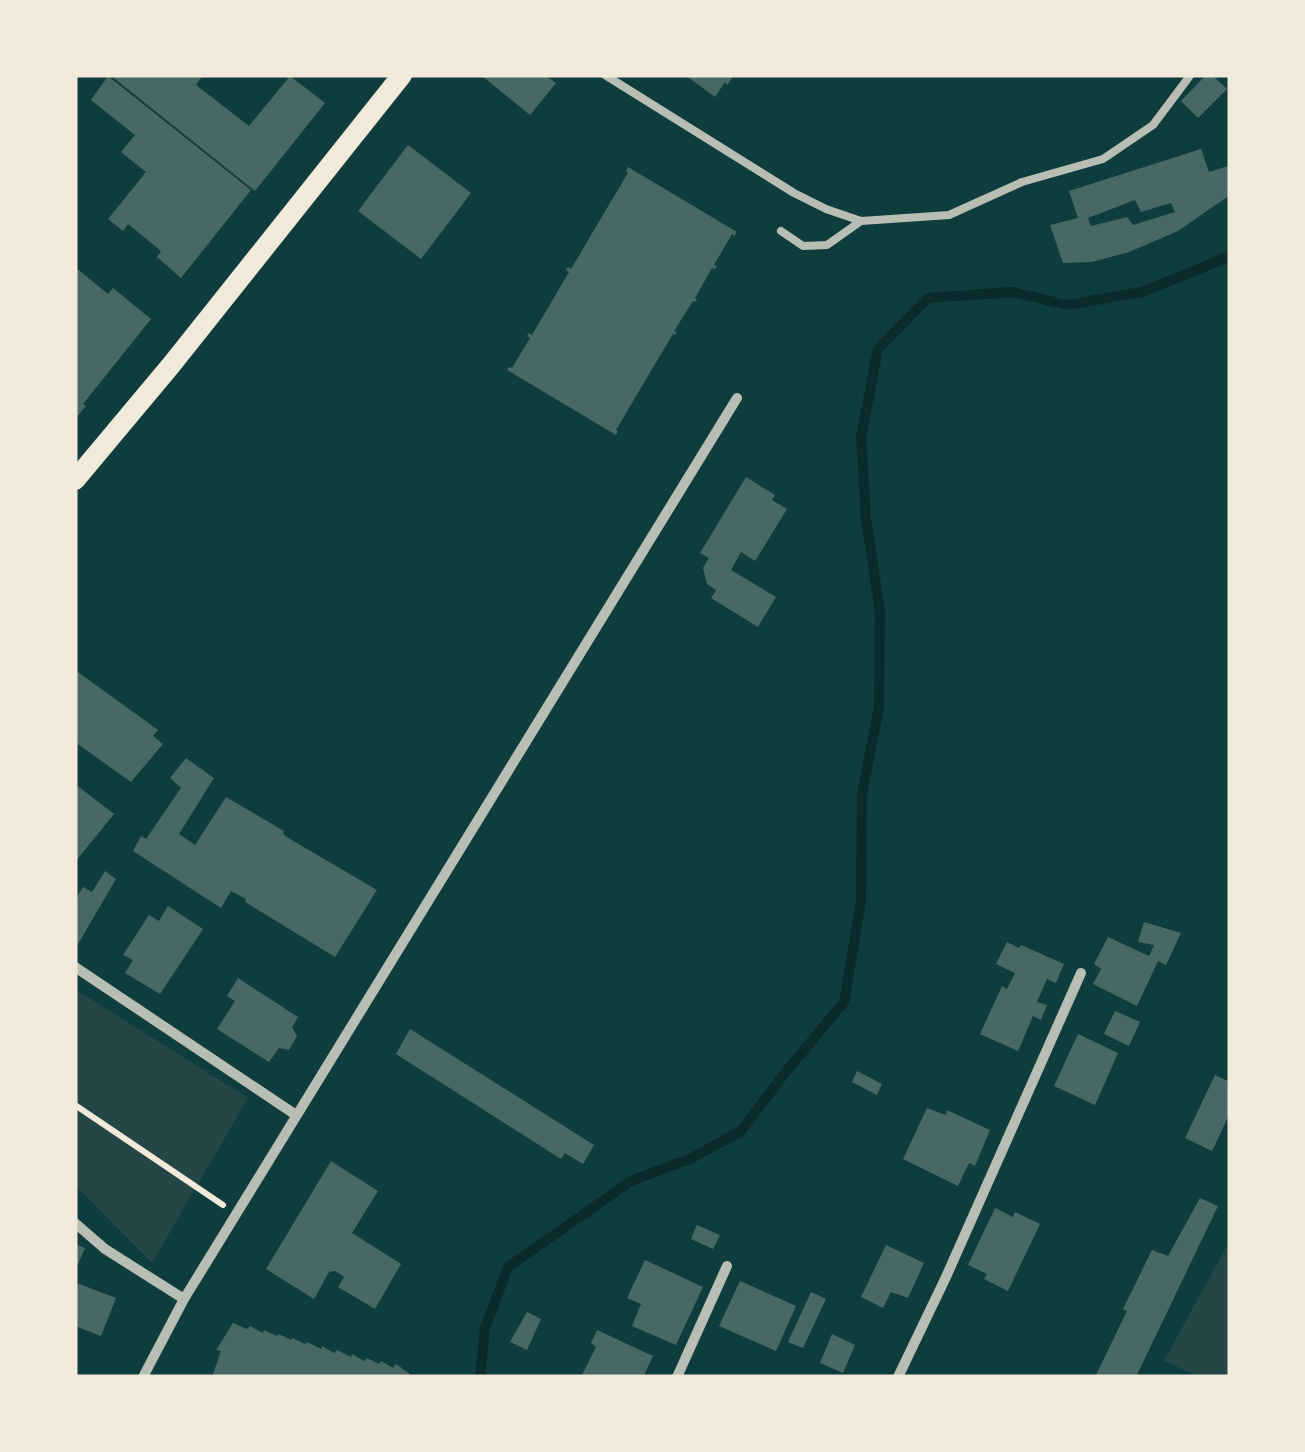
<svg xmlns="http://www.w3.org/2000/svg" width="1305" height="1452" viewBox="0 0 1305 1452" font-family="'Sofia Sans Condensed',sans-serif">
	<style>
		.green { fill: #244646 }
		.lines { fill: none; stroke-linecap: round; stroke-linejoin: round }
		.stream { stroke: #0a2a2b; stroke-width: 10 }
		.building { fill: #486865; fill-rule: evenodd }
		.path { stroke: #f1e9da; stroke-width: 6 }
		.service { stroke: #b8beb3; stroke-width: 8 }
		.minor { stroke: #b8beb3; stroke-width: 10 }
		.secondary { stroke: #f1e9da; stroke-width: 20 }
	</style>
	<rect width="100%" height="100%" fill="#0f3d3e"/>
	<!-- green -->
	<path class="green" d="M75,989l173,109 -96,165 -77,-78z
		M1230,1240v137h-29l-37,-16z"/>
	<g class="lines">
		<!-- stream -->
		<path class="stream" d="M480,1377l5,-49 23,-61 123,-86 61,-23 49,-27 44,-58 59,-71 17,-102 1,-106 17,-87 1,-96 -14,-92 -5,-82 17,-88 50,-51 84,-6 55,13 75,-13 88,-36"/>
	</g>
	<!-- building -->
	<path class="building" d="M110,75h93l-7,10 53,41 41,-50 35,27 -70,88z
		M481,75h64l11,8 -26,32z
		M685,75h49l-7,10 -2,-3 -10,15z
		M1206,75h6l15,14 -29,29 -17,-17z
		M108,76l143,114 -70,88 -24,-21 4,-6 -33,-27 -5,7 -15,-12 38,-47 -25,-20 14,-17 -44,-35z
		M408,145l63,48 -50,66 -63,-48z
		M1201,149l8,23 19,-6 2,29 -52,36 -49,21 -37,10 -29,1 -13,-38 28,-7 -9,-27zM1135,200l6,12 30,-9 4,9 -42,13 -6,-8 -36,9 -3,-8z
		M628,167l109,65 -3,4 -2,-2 -18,31 3,1 -2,3 -3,-1 -17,30 2,1 -2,3 -2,-1 -19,30 3,1 -2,3 -2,-1 -18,30 -39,66 2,1 -2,4 -109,-65 2,-3 3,1 18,-30 -3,-2 2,-3 3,2 37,-63 -3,-2 2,-3 3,2 39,-66 18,-30 -2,-2z
		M75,267l33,27 5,-6 38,31 -68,85 3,2 -11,13z
		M746,477l29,18 -3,5 15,9 -32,52 -14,-9 -10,18 45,27 -18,30 -47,-29 5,-8 -9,-6 -4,-16 6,-10 -9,-5z
		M75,670l83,60 -5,6 10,8 -32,38 -56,-40z
		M186,758l28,20 -35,56 16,11 31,-48 58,34 -1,2 2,3 92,54 -42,67 -90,-55 1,-3 -15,-8 -10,17 -88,-57 8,-15 5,3 35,-51 -11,-10z
		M75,784l39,30 -39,48z
		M105,871l11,8 -38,65 -3,-1v-43l8,-13 9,5z
		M168,906l35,23 -43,65 -35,-21 8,-13 -10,-5 26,-40 10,6z
		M1144,922l37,11 -15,32 -8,-4 -21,45 -44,-22 8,-15 -7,-5 14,-27 41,19 5,-11 -16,-3z
		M1007,942l12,6 2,-3 43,19 -8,19 -9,-4 -10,23 10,3 -6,15 -8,-4 -15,35 -38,-17 22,-48 5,3 8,-16 -19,-9z
		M238,978l60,39 -6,10 5,9 -8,14 -10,-2 -10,14 -52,-33 18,-28 -8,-5z
		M1115,1011l25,11 -11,24 -25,-12z
		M410,1029l184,116 -11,19 -18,-11 -4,6 -165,-105z
		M1078,1034l40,19 -23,52 -41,-19z
		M857,1071l25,13 -5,11 -25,-13z
		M1215,1075l15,7v31l-18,38 -27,-13z
		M927,1108l19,7 1,-5 43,20 -15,36 -6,-3 -11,23 -55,-27z
		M331,1161l47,30 -26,42 49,31 -26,45 -37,-22 6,-10 -9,-6 -6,1 -15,27 -48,-30z
		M1200,1198l18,8 -82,171h-41l32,-66 -4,-2 29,-59 16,6z
		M995,1208l18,9 2,-5 25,12 -32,67 -24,-12 3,-5 -19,-9z
		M697,1225l23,10 -7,14 -22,-10z
		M75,1244l10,4 -10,23z
		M886,1245l38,18 -16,35 -17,-6 -8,16 -22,-11z
		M645,1260l58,27 -27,58 -44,-19 9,-22 -14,-6z
		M740,1281l56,25 -20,45 -57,-25z
		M77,1283l39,15 -15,38 -26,-10v-38z
		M811,1292l15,7 -23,49 -15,-6z
		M527,1312l14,7 -14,31 -17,-8z
		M233,1323l14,6 3,-3 13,7 1,-3 13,6 2,-2 12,6 1,-2 13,6 2,-2 14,7 1,-3 12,7 3,-3 14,7 1,-3 12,7 3,-3 12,6 2,-3 12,7 3,-4 14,10 -1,3h-137l-8,-2 -1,2h-51l9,-26 -5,-1z
		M597,1330l56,26 -10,21h-62l15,-30 -5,-4z
		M832,1334l23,11 -12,28 -23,-10z"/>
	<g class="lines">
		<!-- path -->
		<path class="path" d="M75,1105l148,100"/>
		<!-- service -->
		<path class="service" d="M605,75l189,118 32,16 35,12 88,-6 73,-33 81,-23 50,-34 36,-48
			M781,231l22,15 24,-1 34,-24"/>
		<!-- minor -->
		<path class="minor" d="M75,967l221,148
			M75,1223l30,26 79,50
			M143,1377l41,-78 553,-901
			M677,1377l50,-111
			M898,1377l48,-100 135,-304"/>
		<!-- secondary -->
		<path class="secondary" d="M75,480l97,-116 230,-289"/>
	</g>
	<!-- border -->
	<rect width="1305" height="1452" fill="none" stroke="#f1e9da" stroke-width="155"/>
</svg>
